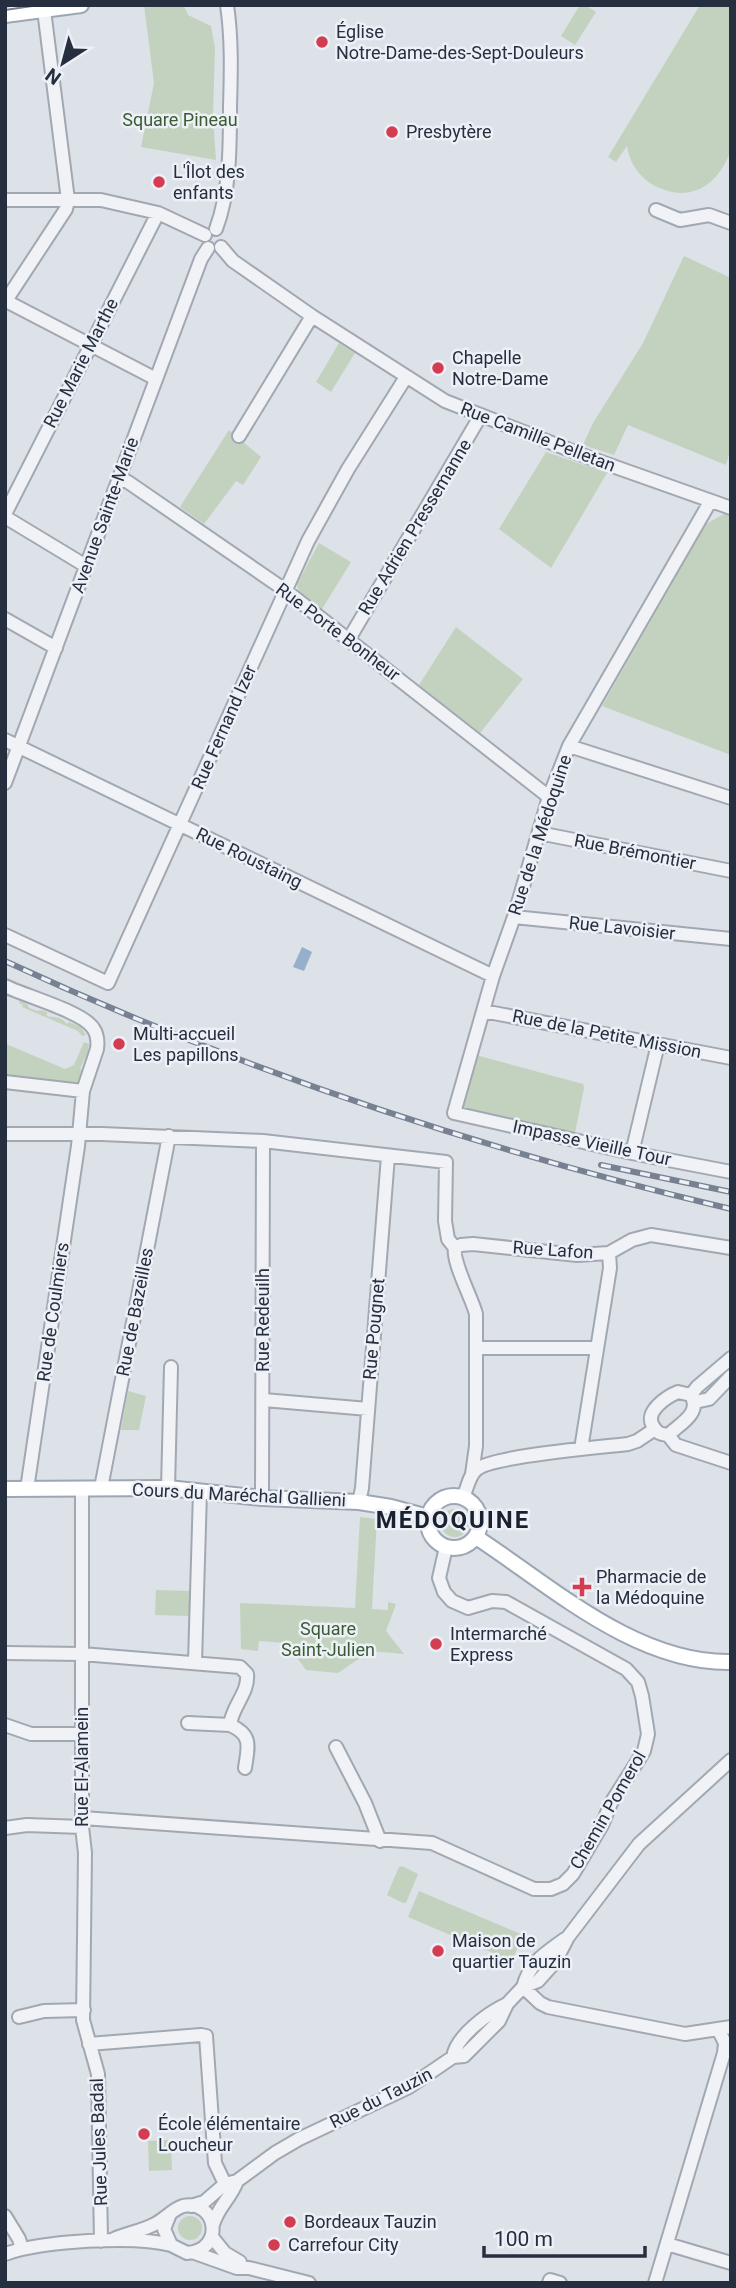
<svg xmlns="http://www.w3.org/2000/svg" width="736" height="2288" viewBox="0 0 736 2288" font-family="Roboto,sans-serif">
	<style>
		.green { fill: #c3d2be }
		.water { fill: #96afca }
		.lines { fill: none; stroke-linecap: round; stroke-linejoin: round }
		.minor-casing { stroke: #a2a8b2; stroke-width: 16 }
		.major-casing { stroke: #9ca6b4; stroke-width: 18 }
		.minor { stroke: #f0f2f6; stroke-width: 12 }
		.major { stroke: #fff; stroke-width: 14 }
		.tram { stroke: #768192; stroke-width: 2 }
		.rail-casing { stroke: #768192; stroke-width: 6 }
		.rail { stroke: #edf0f6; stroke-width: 3.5; stroke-dasharray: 10; stroke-linecap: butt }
		.poi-dot { fill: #d43c51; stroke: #edf0f6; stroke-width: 2.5 }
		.labels { text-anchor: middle; stroke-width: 5; stroke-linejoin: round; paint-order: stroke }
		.poi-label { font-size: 18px; fill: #262f3f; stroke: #edf0f6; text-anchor: start }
		.park-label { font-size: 18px; fill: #3a5c33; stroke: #edf0f6 }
		.street-label { font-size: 18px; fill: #262f3f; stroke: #edf0f6 }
		.district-label { font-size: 24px; font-weight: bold; letter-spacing: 2px; fill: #192030; stroke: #edf0f6 }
	</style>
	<rect width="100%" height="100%" fill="#dde1e8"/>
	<!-- green -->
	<path class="green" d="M144,5l40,1 4,9 23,11 4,22 -2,67 3,45 -75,-13 13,-64z
		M580,5h5l11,7 -21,33 -14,-9z
		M700,5h31c0,38 0,75 0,113 0,11 3,27 -2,37 -12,29 -36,46 -67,34 -19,-7 -32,-23 -35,-43l-11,16 -8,-5z
		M684,256l47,22v170l-5,17 -98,-40 -14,30 -31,-10 10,-22 50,-80z
		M339,343l16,10 -24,39 -15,-10z
		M229,430l32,27 -18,28 -7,-4 -32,43 -24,-17z
		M546,452l61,21 -56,95 -52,-39z
		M724,514l7,2v239l-129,-49 104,-182z
		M319,543l32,19 -29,47 -23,-18 -2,-7z
		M456,627l67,52 -43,54 -61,-48z
		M20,1001l8,4 1,3 9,3 2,-1 7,2v4c9,2 14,0 20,8l2,-2 12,5 5,8 -4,1 -4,-5 -56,-24 1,-2 -4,-2z
		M84,1042l5,2 -1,8 -8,17 4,2 -7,12 -72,-8 1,-31 59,25 9,-4z
		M476,1055l107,29 1,4 -9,45 -114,-24z
		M128,1391l18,5 -7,34h-18z
		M441 1523a14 14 0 1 1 28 0a14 14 0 1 1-28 0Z
		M360,1517l17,2 -5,90 16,1v-8l8,2 -10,27 18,23 -34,-3 -32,22 -32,-3 -20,-27 -27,-2 -1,10 -17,-2 -1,-46 115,5z
		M156,1590l34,1 -1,25 -34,-1z
		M402,1866l16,8 -12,29h-3l-16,-8 12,-28z
		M419,1891l104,44 -11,26 -104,-44z
		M171,2140l1,30 -23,1 -1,-30z
		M178 2228a12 12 0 1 1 24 0a12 12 0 1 1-24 0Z"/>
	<!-- water -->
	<path class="water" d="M302,947l10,5 -8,19 -11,-4z"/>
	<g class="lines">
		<defs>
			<path id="minor" d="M5,200h96l57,13 47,22
				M656,210l24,10 29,-5 22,8
				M216,229c14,-37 14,-82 14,-122 1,-34 2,-68 -3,-102
				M221,247l12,14 79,55 133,85 145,57 141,50
				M6,301l150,78
				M5,302l61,-93 2,-9 -24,-190
				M239,436l73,-120
				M119,478l9,4 157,108 264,207
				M710,502l-141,244 -20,51 -35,120 -21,59 -39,137 178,40 99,19
				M5,514l153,-301
				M5,517l81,49
				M5,619l51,29
				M349,639l132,-224
				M5,740l488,236
				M569,746l162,52
				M5,783l196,-524 7,-11
				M539,833l192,38
				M514,917l217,22
				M5,935l103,48 200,-442 40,-72 58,-92
				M5,986c20,10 78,26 88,42 5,7 5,14 4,21l-14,42 -5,55 -51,343
				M483,1011l248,47
				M5,1082l78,9
				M5,1134h97l161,7 183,21 -1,59 3,18 7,9c-3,14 17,50 21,66v132l-4,28
				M632,1153l26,-109
				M455,1248l6,-3 12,-1 104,11 32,-2 23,-13 19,-5 80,13
				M476,1348h120
				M678,1392l13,3c11,18 -11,29 -23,40 -8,-1 -11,-2 -15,-9 -9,-14 13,-29 25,-34z
				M691,1395l6,-8 34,-29
				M264,1400l104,9
				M695,1402l14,-3 22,-23
				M668,1435l8,10 55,18
				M581,1449l29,-181 -1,-15
				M101,1488l68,-352
				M168,1488l3,-121
				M82,1489v338l3,26 -2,167 15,54 3,167
				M262,1498l1,-357
				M463,1498c4,-9 6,-23 14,-29 16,-13 125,-22 151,-25l9,-3 18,-12
				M359,1502l3,-14 26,-332
				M5,1653l77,1 158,13 7,7c2,19 -15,32 -17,51
				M195,1662l5,-170
				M188,1723l42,2c23,10 18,22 15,43
				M5,1725l26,9h51
				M336,1747l29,56 15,38
				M83,1818l349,25 102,46h17l12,-5 10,-10 29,-49 9,-22 33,-52 4,-17 -6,-38 -4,-14 -12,-13 -120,-67 -14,-1 -24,7 -16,-7 -8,-9 -5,-14 7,-31
				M5,1828l22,-3 55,2
				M523,1987l17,16 8,4 137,27 46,-7
				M523,1987c7,-25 21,-33 42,-48
				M19,2017l25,-6 40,-1
				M89,2044l112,-9 5,1 9,127 10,21
				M453,2057c3,-21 35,-44 54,-53
				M191,2206l13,-4 21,-18 12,-3 38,-28 24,-14 110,-52 44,-30 11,-1 35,-35 8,-17 16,-17 15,-6 17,-19 13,-25 71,-93 92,-84
				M5,2216l14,23 3,10
				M213,2225c4,-17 18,-27 24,-44
				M212,2237l13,16 15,9
				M114,2239c13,-6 28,-8 41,-15 10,-5 18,-15 28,-18 34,-7 43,44 4,47l-16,-8 -7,-16 6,-15
				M667,2244l64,19
				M195,2253l42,15h12l60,15
				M5,2254c37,-13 129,-19 166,-9
				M549,2283l1,-3 10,3
				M655,2283l69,-230 1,-10 -7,-14"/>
			<path id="major" d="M5,15l76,-10
				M5,1489l163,-1 94,10 97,4 32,5 37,10
				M428 1522a26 26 0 1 1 52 0a26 26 0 1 1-52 0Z
				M476,1537c75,49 160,127 255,125"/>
		</defs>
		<!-- minor casing -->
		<use href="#minor" class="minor-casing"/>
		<!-- major casing -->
		<use href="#major" class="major-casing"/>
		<!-- minor -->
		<use href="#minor" class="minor"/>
		<!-- major -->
		<use href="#major" class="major"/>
		<!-- tram -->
		<path class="tram" d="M5,10l34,-5"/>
		<defs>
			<path id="rail" d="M5,961c233,108 476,189 726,248
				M601,1165l130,27"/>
		</defs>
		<!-- rail casing -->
		<use href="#rail" class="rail-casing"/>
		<!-- rail -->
		<use href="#rail" class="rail"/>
	</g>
	<!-- markers -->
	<g class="poi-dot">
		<circle cx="322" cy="42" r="7"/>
		<circle cx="392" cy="132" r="7"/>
		<circle cx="159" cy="182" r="7"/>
		<circle cx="438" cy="368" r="7"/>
		<circle cx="119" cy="1044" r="7"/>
		<path d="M578.5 1576.5h7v7h7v7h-7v7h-7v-7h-7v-7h7z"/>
		<circle cx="436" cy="1644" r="7"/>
		<circle cx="438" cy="1951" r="7"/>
		<circle cx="144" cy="2134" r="7"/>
		<circle cx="290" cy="2222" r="7"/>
		<circle cx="274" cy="2245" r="7"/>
	</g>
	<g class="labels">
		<!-- poi labels -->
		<g class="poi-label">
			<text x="336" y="38">Église<tspan x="336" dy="21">Notre-Dame-des-Sept-Douleurs</tspan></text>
			<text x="406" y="138">Presbytère</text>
			<text x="173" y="178">L'Îlot des<tspan x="173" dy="21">enfants</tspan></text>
			<text x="452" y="364">Chapelle<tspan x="452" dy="21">Notre-Dame</tspan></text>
			<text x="133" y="1040">Multi-accueil<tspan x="133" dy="21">Les papillons</tspan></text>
			<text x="596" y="1583">Pharmacie de<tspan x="596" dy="21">la Médoquine</tspan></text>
			<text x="450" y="1640">Intermarché<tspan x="450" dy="21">Express</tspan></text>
			<text x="452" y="1947">Maison de<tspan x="452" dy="21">quartier Tauzin</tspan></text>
			<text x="158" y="2130">École élémentaire<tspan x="158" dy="21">Loucheur</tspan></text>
			<text x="304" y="2228">Bordeaux Tauzin</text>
			<text x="288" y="2251">Carrefour City</text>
		</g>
		<!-- park labels -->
		<g class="park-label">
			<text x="180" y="126">Square Pineau</text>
			<text x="328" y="1635">Square<tspan x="328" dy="21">Saint-Julien</tspan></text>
		</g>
		<!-- street labels -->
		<g class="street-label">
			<text transform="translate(81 363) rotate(-63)" y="6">Rue Marie Marthe</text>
			<text transform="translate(538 437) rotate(21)" y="6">Rue Camille Pelletan</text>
			<text transform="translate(105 515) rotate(-70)" y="6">Avenue Sainte-Marie</text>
			<text transform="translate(415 527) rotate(-59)" y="6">Rue Adrien Pressemanne</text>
			<text transform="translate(338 632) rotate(37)" y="6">Rue Porte Bonheur</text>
			<text transform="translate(224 727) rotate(-66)" y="6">Rue Fernand Izer</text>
			<text transform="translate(540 835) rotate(-72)" y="6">Rue de la Médoquine</text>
			<text transform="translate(635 852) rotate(11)" y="6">Rue Brémontier</text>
			<text transform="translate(249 858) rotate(26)" y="6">Rue Roustaing</text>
			<text transform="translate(622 928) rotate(6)" y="6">Rue Lavoisier</text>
			<text transform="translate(607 1034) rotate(11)" y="6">Rue de la Petite Mission</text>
			<text transform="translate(592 1143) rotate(12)" y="6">Impasse Vieille Tour</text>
			<text transform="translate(553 1250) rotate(4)" y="6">Rue Lafon</text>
			<text transform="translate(53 1312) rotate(-82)" y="6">Rue de Coulmiers</text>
			<text transform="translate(135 1312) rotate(-79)" y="6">Rue de Bazeilles</text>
			<text transform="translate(263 1320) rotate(-90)" y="6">Rue Redeuilh</text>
			<text transform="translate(374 1329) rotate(-85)" y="6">Rue Pougnet</text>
			<text transform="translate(239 1495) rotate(3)" y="6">Cours du Maréchal Gallieni</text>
			<text transform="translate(82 1767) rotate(-90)" y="6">Rue El-Alamein</text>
			<text transform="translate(608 1810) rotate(-60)" y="6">Chemin Pomerol</text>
			<text transform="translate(381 2098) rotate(-27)" y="6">Rue du Tauzin</text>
			<text transform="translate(99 2142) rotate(-92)" y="6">Rue Jules Badal</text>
		</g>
		<!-- district labels -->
		<g class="district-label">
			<text x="453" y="1528">MÉDOQUINE</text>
		</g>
	</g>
	<!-- border -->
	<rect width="736" height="2288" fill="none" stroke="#262f3f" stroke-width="14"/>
	<!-- north arrow -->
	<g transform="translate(63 63) rotate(216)" stroke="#edf0f6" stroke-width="5" paint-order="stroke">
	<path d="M0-5L12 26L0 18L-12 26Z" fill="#262f3f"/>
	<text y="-10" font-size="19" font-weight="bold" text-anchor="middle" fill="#262f3f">N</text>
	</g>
	<!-- scale -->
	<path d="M484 2246v10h161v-10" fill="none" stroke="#262f3f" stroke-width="3.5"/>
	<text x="494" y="2246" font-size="21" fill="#262f3f" stroke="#edf0f6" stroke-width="5" paint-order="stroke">100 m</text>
</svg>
